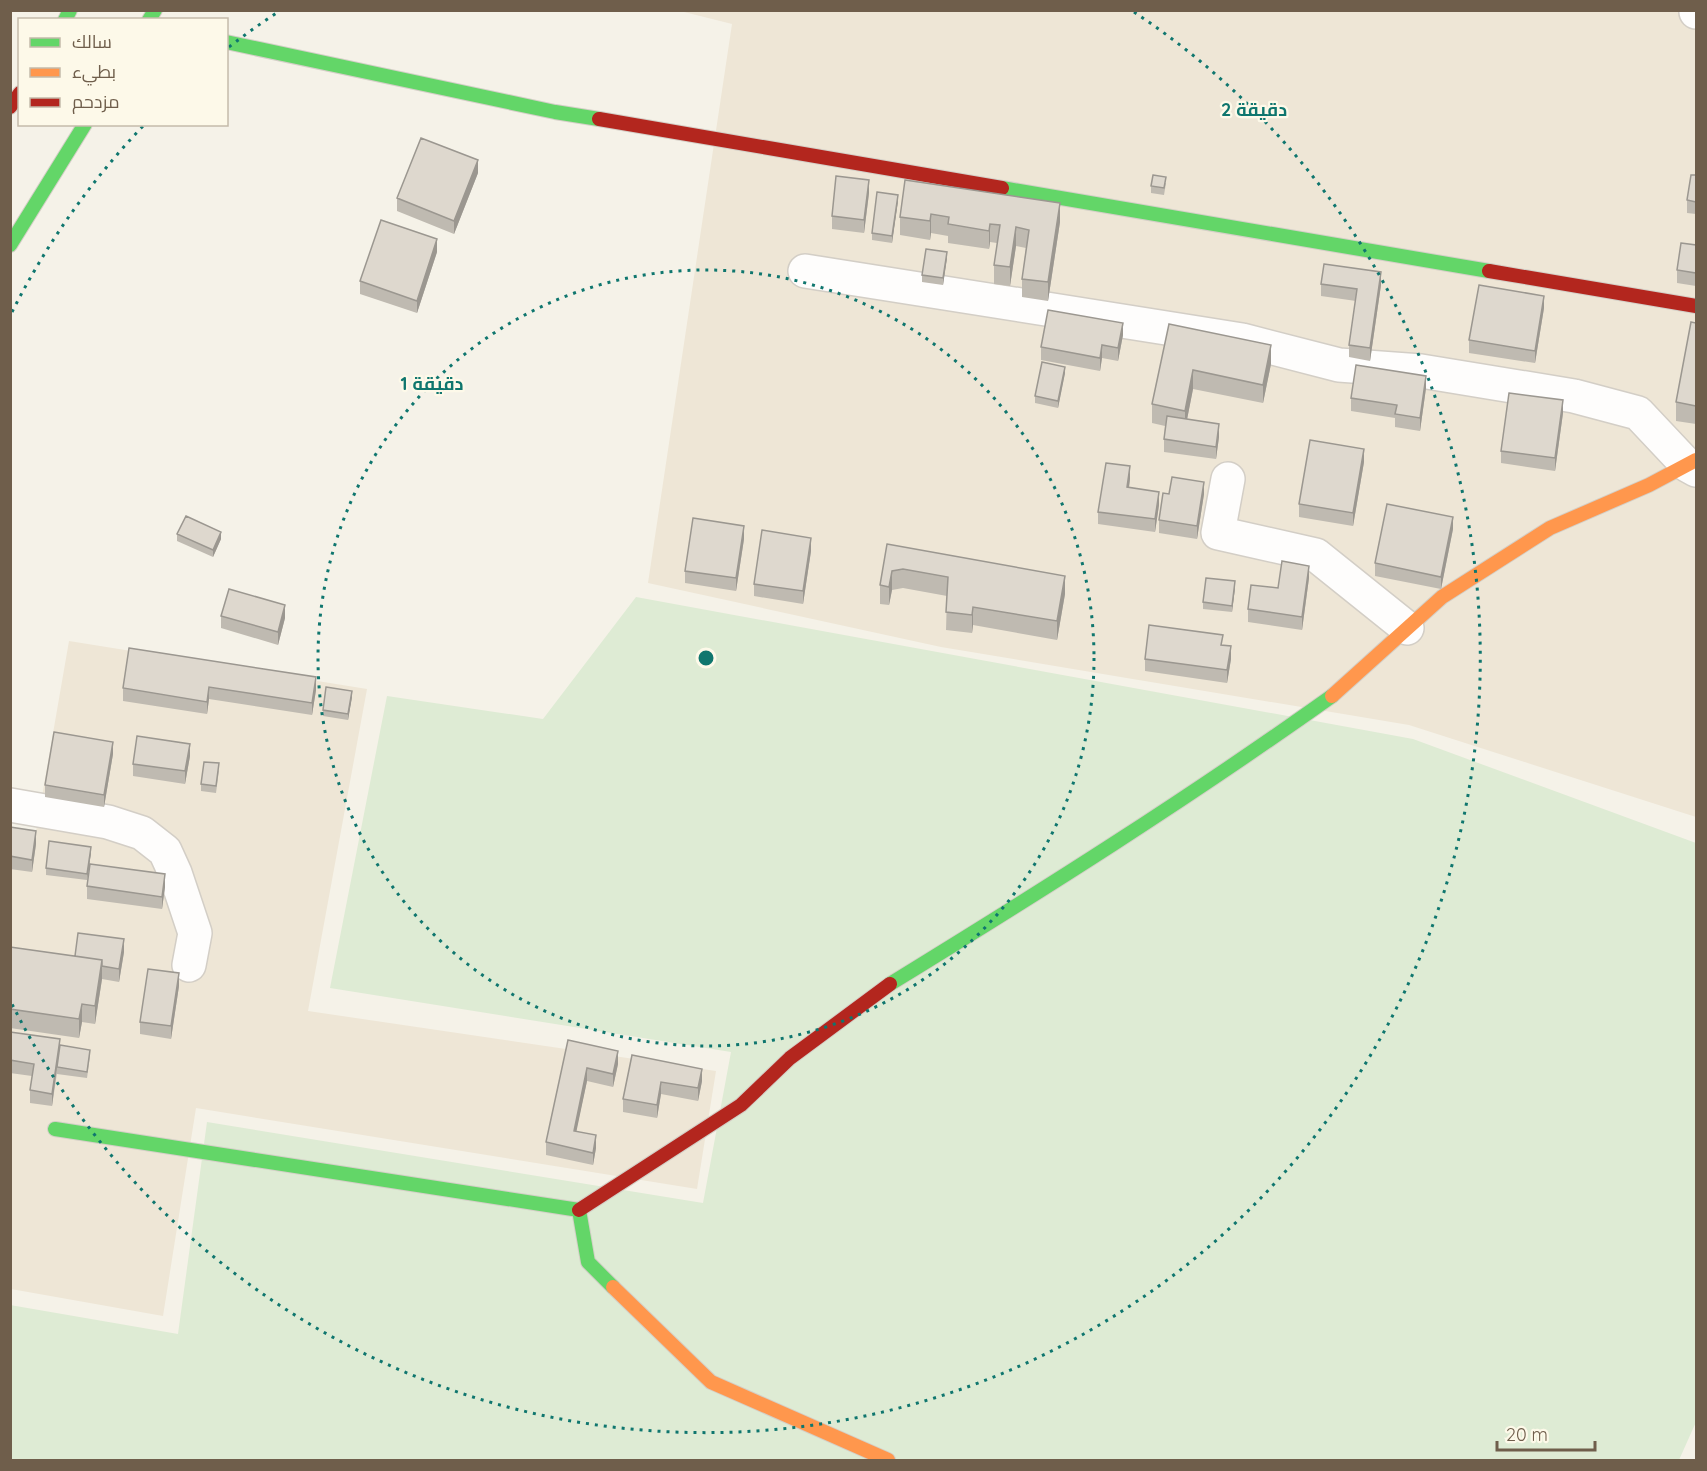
<svg xmlns="http://www.w3.org/2000/svg" width="1707" height="1471" viewBox="0 0 1707 1471" font-family="Quicksand,Cairo,sans-serif">
	<style>
		.residential { fill: #eee6d6 }
		.green { fill: #deebd4 }
		.lines { fill: none; stroke-linecap: round; stroke-linejoin: round }
		.street-casing { stroke: #d3cec6; stroke-width: 36 }
		.fast-casing { stroke: #d4cfc7; stroke-width: 16 }
		.slow-casing { stroke: #d4cfc7; stroke-width: 16 }
		.jam-casing { stroke: #d4cfc7; stroke-width: 16 }
		.street { stroke: #fefdfc; stroke-width: 33 }
		.fast { stroke: #63d668; stroke-width: 14 }
		.slow { stroke: #ff974d; stroke-width: 14 }
		.jam { stroke: #b3261e; stroke-width: 14 }
		.wall { fill: #bfbab1 }
		.shaded-wall { fill: #9b9790 }
		.building { fill: #ded8ce; stroke: #9b9790; stroke-width: 1.5 }
		.ring { fill: none; stroke: #0f766e; stroke-width: 3; stroke-dasharray: 3 6 }
		.centre { fill: #0f766e; stroke: #fdf9e9; stroke-width: 3 }
		.ring-label { font-size: 18px; text-anchor: middle; font-weight: bold; fill: #0f766e; stroke: #fdf9e9; stroke-width: 4.5; stroke-linejoin: round; paint-order: stroke }
	</style>
	<rect width="100%" height="100%" fill="#f5f2e8"/>
	<!-- residential -->
	<path class="residential" d="M680,11h1016v806l-287,-92 -468,-78 -293,-64 84,-559z
		M69,641l298,48 -59,322 408,60 -19,118 -501,-81 -33,208 -152,-27 -1,-455 25,3z"/>
	<!-- green -->
	<path class="green" d="M636,597l777,142 283,104v579l-17,38h-1668l-1,-155 168,29 29,-212 496,81 28,-151 -401,-64 57,-292 156,23z"/>
	<g class="lines">
		<defs>
			<path id="street" d="M1696,10v2
				M805,271l437,69 97,25 82,6 153,25 64,17 49,52 9,5
				M1228,479l-10,54 98,22 91,73
				M10,805l98,17 34,11 23,18 10,22 20,60 -6,32"/>
			<path id="fast" d="M65,20l5,-10
				M149,20l6,-10
				M226,42l329,70 44,7
				M1002,188l487,83
				M10,245l75,-121
				M890,984c150,-92 299,-186 442,-288
				M55,1129l524,81 9,52 25,25"/>
			<path id="slow" d="M1332,696l110,-99 108,-69 99,-43 47,-25
				M613,1287l98,95 177,78"/>
			<path id="jam" d="M10,107l10,-14
				M599,119l403,69
				M1489,271l207,35
				M579,1210l162,-105 49,-47 100,-74"/>
		</defs>
		<!-- street casing -->
		<use href="#street" class="street-casing"/>
		<!-- fast casing -->
		<use href="#fast" class="fast-casing"/>
		<!-- slow casing -->
		<use href="#slow" class="slow-casing"/>
		<!-- jam casing -->
		<use href="#jam" class="jam-casing"/>
		<!-- street -->
		<use href="#street" class="street"/>
		<!-- fast -->
		<use href="#fast" class="fast"/>
		<!-- slow -->
		<use href="#slow" class="slow"/>
		<!-- jam -->
		<use href="#jam" class="jam"/>
	</g>
	<!-- wall -->
	<path class="wall" d="M478,173l-24,61 -57,-23v-13z
		M1696,175v39l-9,-1v-13z
		M905,180l155,42 -12,79 -26,-4v-18l4,-31 -10,-2 -6,40 -16,-2v-19l3,-22 -7,-1 -1,7 -41,-6v-7l-17,-3 -1,7 -30,-5v-18z
		M1166,183l-2,12 -13,-2v-7z
		M869,193l-5,40 -32,-4v-13z
		M898,201l-6,42 -20,-3v-7z
		M1696,245v41l-19,-3v-13z
		M437,252l-20,61 -57,-19v-13z
		M947,258l-4,27 -21,-3v-7z
		M1321,284l60,1 -11,76 -21,-4v-12l7,-44 -35,-5z
		M1544,308l-9,55 -66,-10v-13z
		M1696,323v101l-20,-3v-19z
		M1169,324l102,40 -8,39 -70,-14 -6,30 32,18 -3,22 -52,-7v-13l1,-13 -13,-3v-19z
		M1123,335l-5,26 -16,-3 -2,13 -59,-11v-13z
		M1065,373l-7,35 -23,-5v-7z
		M1426,388l-6,43 -25,-4v-9l-44,-7v-13z
		M1563,413l-8,58 -54,-8v-12z
		M1364,462l-11,64 -54,-9v-13z
		M1130,479l-1,9 30,17 -4,27 -57,-8v-12z
		M1169,494h35l-7,45 -38,-6v-13z
		M1453,529l-12,60 -66,-13v-13z
		M177,534l44,5 -8,18 -36,-16z
		M744,539l-8,52 -51,-8v-12z
		M887,544l178,50 -8,46 -84,-15 -1,8 -26,-3 1,-34 -44,-8 -11,2 -3,15 -9,-1v-19z
		M811,551l-8,53 -49,-8v-12z
		M1309,578l-7,52 -54,-8v-13l30,-21z
		M1235,588l-3,24 -29,-3v-7z
		M221,616l64,2 -7,27 -57,-17z
		M1223,645l8,14 -4,24 -82,-12v-12z
		M129,648l187,42 -4,25 -103,-16 -2,15 -84,-13v-13z
		M352,697l-4,23 -25,-4v-6z
		M113,754l-9,53 -59,-10v-12z
		M190,756l-5,28 -52,-8v-12z
		M219,770l-3,23 -15,-2v-7z
		M10,827l26,17 -4,28 -22,-3z
		M91,853l-4,27 -41,-5v-7z
		M87,886l78,1 -3,22 -75,-10z
		M10,947l65,9 49,-4 -5,30 -17,-3 -7,45 -13,-2 -3,16 -69,-10z
		M179,986l-8,53 -31,-5v-12z
		M10,1032l50,13 30,11 -3,22 -30,-4v-1l-5,33 -22,-3v-13l2,-14 -22,-3z
		M568,1040l50,24 -5,23 -26,-6 -11,50 20,17 -3,17 -47,-10v-13z
		M632,1055l70,26 -4,20 -37,-7 -4,24 -34,-6v-13z"/>
	<!-- shaded-wall -->
	<path class="shaded-wall" d="M478,160v13l-24,61v-13z
		M869,180v13l-5,40v-13z
		M898,195v6l-6,42v-7z
		M1060,203v19l-12,79v-19z
		M931,214v19l-1,7v-19z
		M990,224v18l-1,7v-18z
		M1016,227v19l-6,40v-19z
		M437,239v13l-20,61v-12z
		M947,252v6l-4,27v-7z
		M1381,272v13l-11,76v-13z
		M1544,296v12l-9,55v-12z
		M1123,323v12l-5,26v-13z
		M1102,345v13l-2,13v-13z
		M1271,345v19l-8,39v-18z
		M1065,367v6l-7,35v-7z
		M1193,370v19l-8,41v-19z
		M1426,376v12l-6,43v-13z
		M1563,400v13l-8,58v-13z
		M1219,424v13l-3,22v-12z
		M1364,449v13l-11,64v-13z
		M1130,466v13l-3,21v-13z
		M1204,482v12l-7,45v-13z
		M1159,492v13l-4,27v-13z
		M1453,517v12l-12,60v-12z
		M744,526v13l-8,52v-13z
		M221,532v7l-8,18v-7z
		M811,538v13l-8,53v-13z
		M1309,566v12l-7,52v-13z
		M892,571v19l-3,15v-18z
		M1065,576v18l-8,46v-19z
		M1235,581v7l-3,24v-6z
		M285,605v13l-7,27v-13z
		M973,607v18l-1,8v-18z
		M1231,646v13l-4,24v-13z
		M316,677v13l-4,25v-12z
		M209,687v12l-2,15v-12z
		M352,691v6l-4,23v-6z
		M113,742v12l-9,53v-12z
		M190,744v12l-5,28v-13z
		M36,831v13l-4,28v-12z
		M91,847v6l-4,27v-6z
		M165,874v13l-3,22v-12z
		M124,939v13l-5,30v-13z
		M102,960v19l-7,45v-18z
		M179,973v13l-8,53v-13z
		M82,1004v18l-3,16v-19z
		M60,1039v12l-3,16 -5,39v-12z
		M618,1051v13l-5,23v-13z
		M587,1068v13l-13,62v-12z
		M702,1069v12l-4,20v-13z
		M661,1082v12l-4,24v-13z
		M596,1135v13l-3,17v-12z"/>
	<!-- building -->
	<path class="building" d="M421,138l57,22 -24,61 -57,-23z
		M1153,175l13,2 -2,11 -13,-2z
		M1691,175h5v27l-9,-2z
		M836,176l33,4 -5,40 -32,-4z
		M905,180l155,23 -12,79 -26,-3 7,-49 -13,-3 -6,40 -16,-2 6,-40 -10,-1 -1,7 -41,-7 1,-7 -18,-3 -1,7 -30,-4z
		M877,192l21,3 -6,41 -20,-3z
		M381,220l56,19 -20,62 -57,-20z
		M1681,243l15,2v28l-19,-3z
		M926,249l21,3 -4,26 -21,-3z
		M1324,264l57,8 -11,76 -21,-3 8,-56 -36,-5z
		M1479,285l65,11 -9,55 -66,-11z
		M1048,310l75,13 -5,25 -16,-3 -2,13 -59,-11z
		M1691,322l5,1v83l-20,-4z
		M1169,324l102,21 -8,40 -70,-15 -8,41 -33,-7z
		M1042,362l23,5 -7,34 -23,-5z
		M1356,365l70,11 -6,42 -25,-4 2,-9 -46,-7z
		M1509,393l54,7 -8,58 -54,-7z
		M1167,416l52,8 -3,23 -52,-8z
		M1310,440l54,9 -11,64 -54,-9z
		M1106,463l24,3 -3,21 32,5 -4,27 -57,-7z
		M1172,477l32,5 -7,44 -38,-6 4,-27 6,1z
		M1387,504l66,13 -12,60 -66,-14z
		M186,516l35,16 -8,18 -36,-16z
		M693,518l51,8 -8,52 -51,-7z
		M762,530l49,8 -8,53 -49,-7z
		M887,544l178,32 -8,45 -84,-14 -1,8 -26,-3 2,-35 -45,-8 -11,2 -3,16 -9,-2z
		M1282,561l27,5 -7,51 -54,-8 3,-24 27,3z
		M1206,578l29,3 -3,25 -29,-4z
		M229,589l56,16 -7,27 -57,-16z
		M1149,625l74,10 -2,10 10,1 -4,24 -82,-11z
		M129,648l187,29 -4,26 -103,-16 -2,15 -84,-14z
		M326,687l26,4 -4,23 -25,-4z
		M54,732l59,10 -9,53 -59,-10z
		M137,736l53,8 -5,27 -52,-7z
		M204,762l15,1 -3,23 -15,-2z
		M10,827l26,4 -4,29 -22,-4z
		M49,841l42,6 -4,27 -41,-6z
		M90,864l75,10 -3,23 -75,-11z
		M78,933l46,6 -5,30 -17,-3v-6l-27,-4z
		M10,947l92,13 -7,46 -13,-2 -3,15 -69,-10z
		M148,969l31,4 -8,53 -31,-4z
		M10,1032l50,7 -8,55 -22,-4 4,-26 -24,-4z
		M568,1040l50,11 -5,23 -26,-6 -13,63 22,4 -3,18 -47,-11z
		M60,1045l30,5 -3,22 -30,-5z
		M632,1055l70,14 -4,19 -37,-6 -4,23 -34,-6z"/>
	<!-- distance rings -->
	<g class="ring">
		<circle cx="706" cy="658" r="388"/>
		<path d="M12 312A775 775 0 0 1 144 125M229 47A775 775 0 0 1 278 12M1134 12A775 775 0 1 1 12 1004"/>
	</g>
	<circle cx="706" cy="658" r="9" class="centre"/>
	<g class="ring-label">
		<text x="1254" y="116">2 دقيقة</text>
		<text x="432" y="390">1 دقيقة</text>
	</g>
	<!-- border -->
	<rect width="1707" height="1471" fill="none" stroke="#6f5e4b" stroke-width="24"/>
	<!-- legend -->
	<rect x="18" y="18" width="210" height="108" fill="#fdf9e9" stroke="#c4bbaa" stroke-width="1.5"/>
	<rect x="30" y="38" width="30" height="9" fill="#63d668" stroke="#c4bbaa" stroke-width="1.5"/>
	<text x="72" y="48" font-size="18" fill="#6f5e4b">سالك</text>
	<rect x="30" y="68" width="30" height="9" fill="#ff974d" stroke="#c4bbaa" stroke-width="1.5"/>
	<text x="72" y="78" font-size="18" fill="#6f5e4b">بطيء</text>
	<rect x="30" y="98" width="30" height="9" fill="#b3261e" stroke="#c4bbaa" stroke-width="1.5"/>
	<text x="72" y="108" font-size="18" fill="#6f5e4b">مزدحم</text>
	<!-- scale -->
	<path d="M1497 1441v9h98v-9" fill="none" stroke="#6f5e4b" stroke-width="3"/>
	<text x="1506" y="1441" font-size="18" fill="#6f5e4b" stroke="#fdf9e9" stroke-width="4.5" paint-order="stroke">20 m</text>
</svg>
